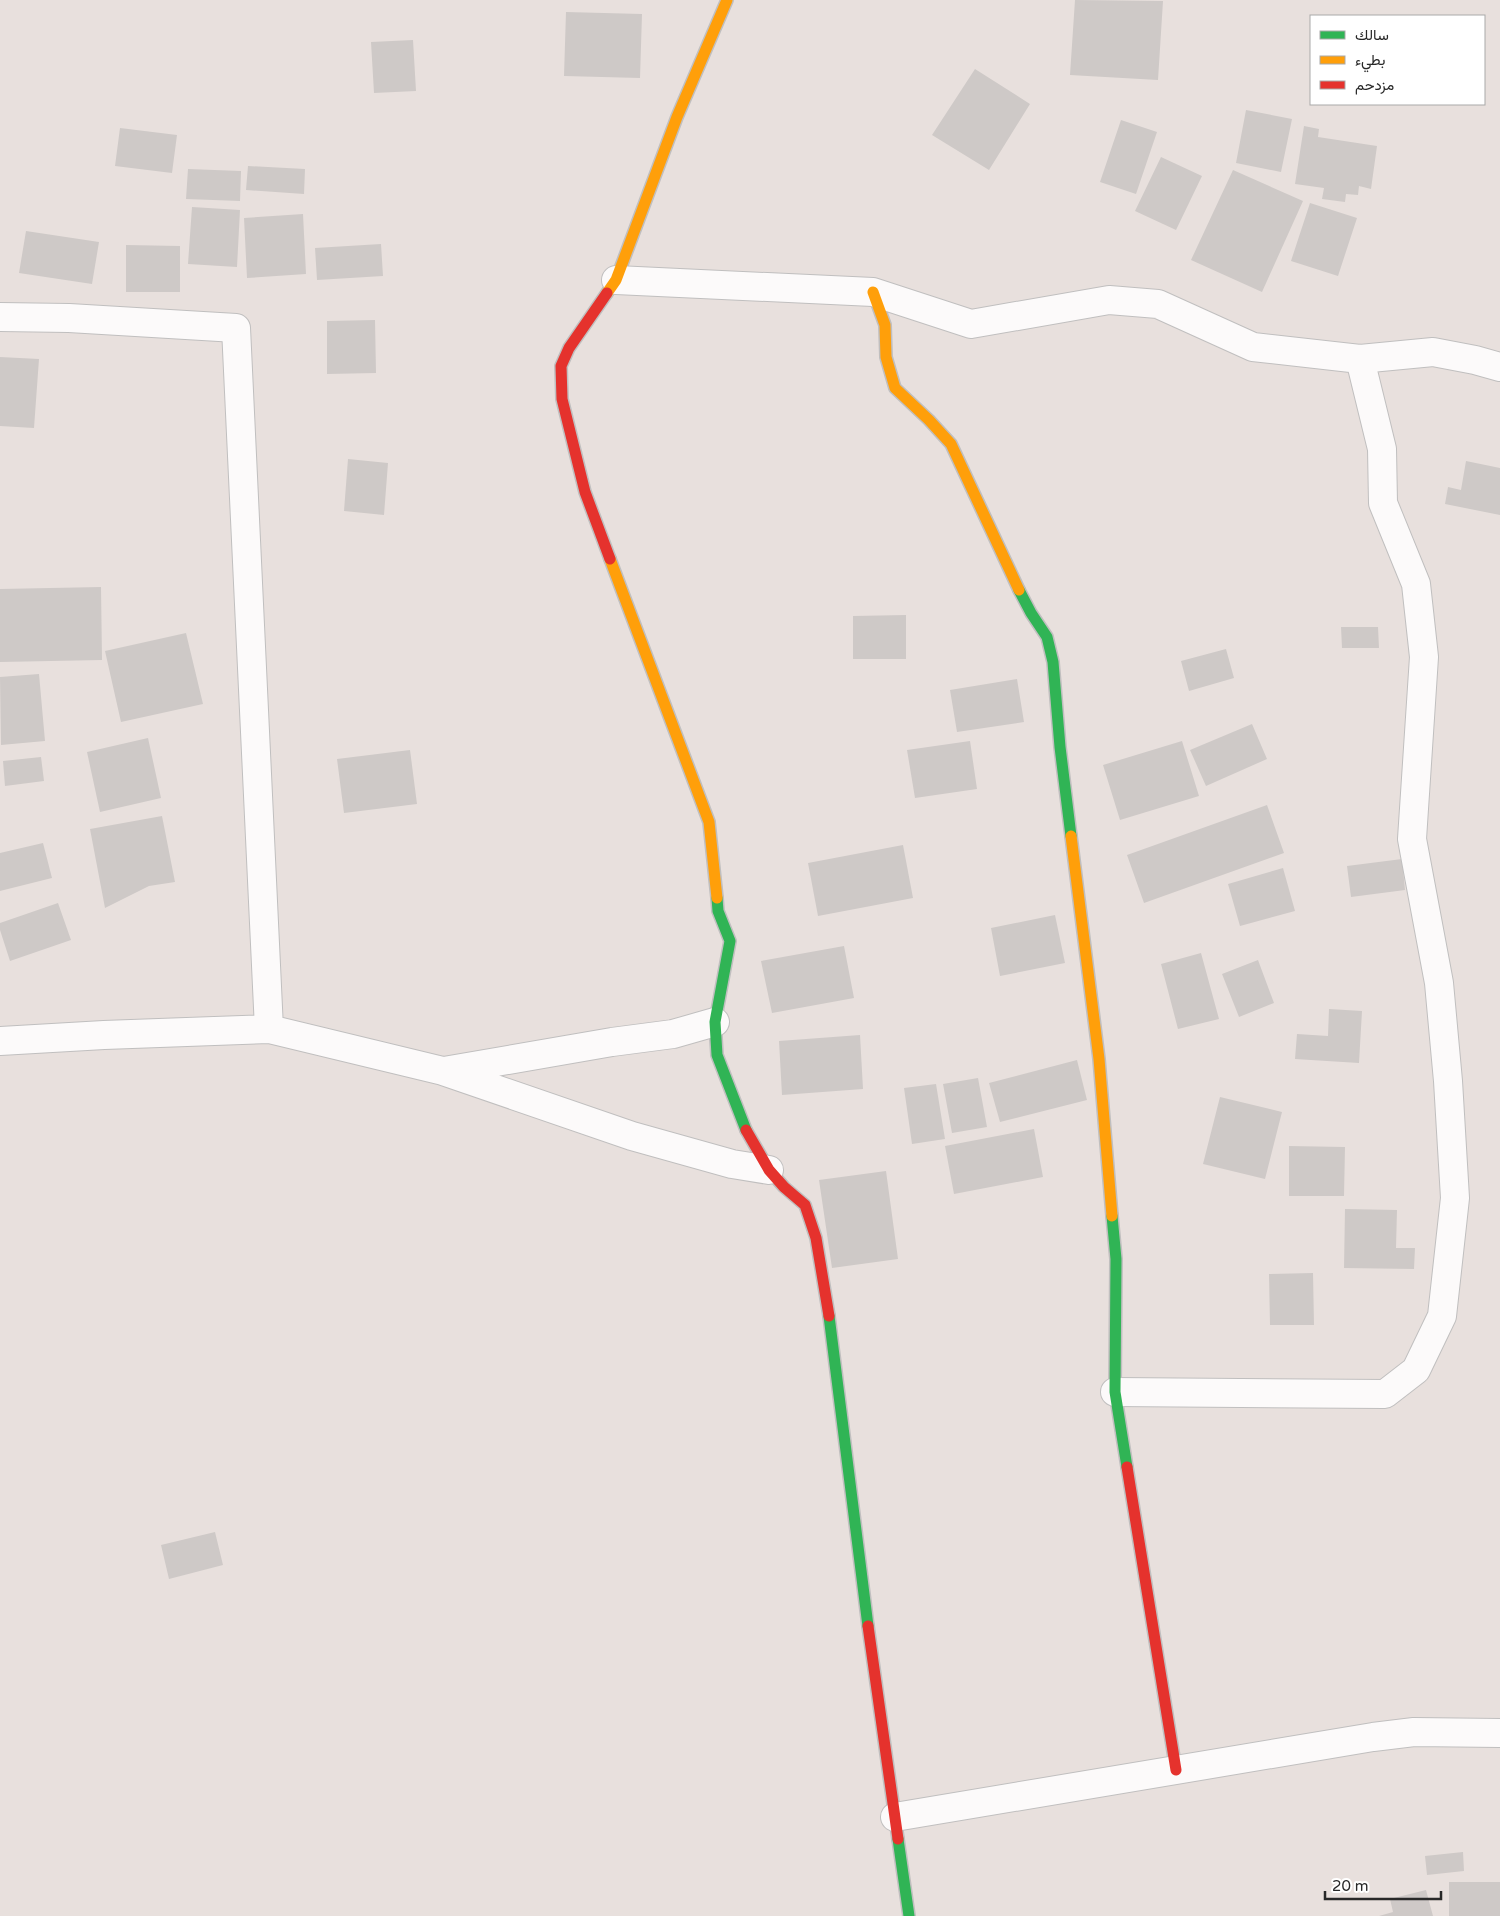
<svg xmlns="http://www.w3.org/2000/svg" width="1500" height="1916" viewBox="0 0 1500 1916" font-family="'Varela Round',Vazirmatn,sans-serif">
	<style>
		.building { fill: #cec9c7 }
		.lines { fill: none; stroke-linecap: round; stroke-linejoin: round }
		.street-casing { stroke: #c0bfbf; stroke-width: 30 }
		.fast-casing { stroke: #c0bfbf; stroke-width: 14 }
		.slow-casing { stroke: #c0bfbf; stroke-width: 14 }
		.jam-casing { stroke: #c0bfbf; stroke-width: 14 }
		.street { stroke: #fcfafa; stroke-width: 28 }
		.fast { stroke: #30b455; stroke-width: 11 }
		.slow { stroke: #ff9f0a; stroke-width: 11 }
		.jam { stroke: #e5322d; stroke-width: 11 }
	</style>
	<rect width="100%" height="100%" fill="#e8e0dd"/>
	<!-- building -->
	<path class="building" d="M1075,0l88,1 -5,79 -88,-5z
		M566,12l76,2 -2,64 -76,-2z
		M413,40l3,51 -42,2 -3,-51z
		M975,69l55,35 -41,66 -57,-35z
		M1246,110l46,9 -11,53 -45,-9z
		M1121,120l36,12 -21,62 -36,-12z
		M1304,126l15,3 -1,8 59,9 -6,43 -12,-3 -1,9 -12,-1 -1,8 -23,-3 2,-11 -29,-4z
		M120,128l57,7 -5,38 -57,-7z
		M1161,157l41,19 -26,54 -41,-19z
		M248,166l57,3 -1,25 -58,-4z
		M188,169l53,2 -1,30 -54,-2z
		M1233,170l70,31 -41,91 -71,-32z
		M1310,203l47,15 -19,58 -47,-15z
		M192,207l48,3 -3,57 -49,-3z
		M303,214l3,60 -59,4 -3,-60z
		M26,231l73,11 -7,42 -73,-11z
		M381,244l2,32 -66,4 -2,-32z
		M126,245l54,1v46h-54z
		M375,320l1,53 -49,1v-53z
		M0,357l39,2 -5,69 -34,-2z
		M348,459l40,4 -4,52 -40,-4z
		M1466,461l34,7v47l-55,-11 3,-17 13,3z
		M101,587l1,73 -102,2v-73z
		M906,615v44h-53v-43z
		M1341,627h37l1,21h-37z
		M186,633l17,71 -82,18 -16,-71z
		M1226,649l8,29 -45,13 -8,-30z
		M39,674l6,67 -44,4 -1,-68z
		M1017,679l7,43 -67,10 -7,-42z
		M1252,724l15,35 -61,27 -16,-36z
		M148,738l13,60 -61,14 -13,-60z
		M970,741l7,48 -62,9 -8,-48z
		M1182,741l17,55 -79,24 -17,-55z
		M410,750l7,54 -73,9 -7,-54z
		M41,757l3,24 -39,5 -2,-25z
		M1267,805l17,48 -140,50 -17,-48z
		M162,816l13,66 -26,4 -44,22 -15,-79z
		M43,843l9,35 -52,13v-38z
		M903,845l10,53 -95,18 -10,-53z
		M1402,859l3,31 -54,7 -4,-31z
		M1283,868l12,43 -55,15 -12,-42z
		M58,903l13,37 -61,21 -10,-31v-7z
		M1055,915l10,48 -65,13 -9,-48z
		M844,946l10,52 -82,15 -11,-52z
		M1201,953l18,66 -41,10 -17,-65z
		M1258,960l16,43 -35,14 -17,-43z
		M1329,1009l33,2 -3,52 -64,-4 2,-25 31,2z
		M860,1035l3,54 -81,6 -3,-54z
		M1077,1060l10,40 -87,22 -11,-39z
		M978,1078l9,49 -35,6 -9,-49z
		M936,1084l9,55 -33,5 -8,-56z
		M1220,1097l62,15 -17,67 -62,-15z
		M1034,1129l9,48 -89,17 -9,-48z
		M1289,1146l56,1 -1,49h-55z
		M886,1171l12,88 -66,9 -13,-88z
		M1345,1209l52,1 -1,38h19l-1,21 -70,-1z
		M1313,1273l1,52h-44l-1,-51z
		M215,1532l8,33 -54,14 -8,-34z
		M1463,1852l1,19 -37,4 -2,-19z
		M1449,1882h51v34h-51z
		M1426,1890l7,26h-54l14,-4 -3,-13z"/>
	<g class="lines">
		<defs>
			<path id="street" d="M616,280l257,12 98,32 138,-24 49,4 95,43 107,12 73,-7 42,8 25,7
				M0,317l69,1 167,10 33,701
				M0,1041l104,-6 165,-6 174,42 189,65 100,28 37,6
				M444,1071l168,-29 61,-8 42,-12
				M1115,1392l270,2 31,-24 26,-54 13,-118 -7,-117 -9,-98 -27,-144 12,-182 -8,-73 -33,-81 -1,-54 -22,-90
				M895,1817l478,-80 41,-5 86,1"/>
			<path id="fast" d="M1019,590l12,23 16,24 6,25 7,85 11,89
				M717,898l1,13 12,30 -15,81 2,33 29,75
				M1112,1216l4,43 -1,133 12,75
				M829,1316l39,310
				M898,1839l11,77"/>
			<path id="slow" d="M873,292l12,33 1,32 9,31 34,32 22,24 68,146
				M607,293l9,-13 61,-163 50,-117
				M610,559l99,263 8,76
				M1071,836l28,223 13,157"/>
			<path id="jam" d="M607,293l-38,55 -8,18 1,33 23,93 25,67
				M746,1130l23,40 15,17 21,18 11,33 13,78
				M1127,1467l49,303
				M868,1626l30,213"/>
		</defs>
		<!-- street casing -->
		<use href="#street" class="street-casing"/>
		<!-- fast casing -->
		<use href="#fast" class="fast-casing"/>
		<!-- slow casing -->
		<use href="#slow" class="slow-casing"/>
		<!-- jam casing -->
		<use href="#jam" class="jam-casing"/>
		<!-- street -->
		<use href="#street" class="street"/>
		<!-- fast -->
		<use href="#fast" class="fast"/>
		<!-- slow -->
		<use href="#slow" class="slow"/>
		<!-- jam -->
		<use href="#jam" class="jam"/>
	</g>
	<!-- legend -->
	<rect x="1310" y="15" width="175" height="90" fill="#ffffff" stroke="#a9a9a9"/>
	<rect x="1320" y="31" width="25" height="8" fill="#30b455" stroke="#a9a9a9"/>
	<text x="1355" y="40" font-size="15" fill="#282828">سالك</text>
	<rect x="1320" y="56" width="25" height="8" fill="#ff9f0a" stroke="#a9a9a9"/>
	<text x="1355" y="65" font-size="15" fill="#282828">بطيء</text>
	<rect x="1320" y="81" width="25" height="8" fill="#e5322d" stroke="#a9a9a9"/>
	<text x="1355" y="90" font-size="15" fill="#282828">مزدحم</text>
	<!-- scale -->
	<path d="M1325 1891v8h116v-8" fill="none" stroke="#282828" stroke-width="2.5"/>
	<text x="1332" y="1891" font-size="15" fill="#282828" stroke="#ffffff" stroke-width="4" paint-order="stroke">20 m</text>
</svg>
